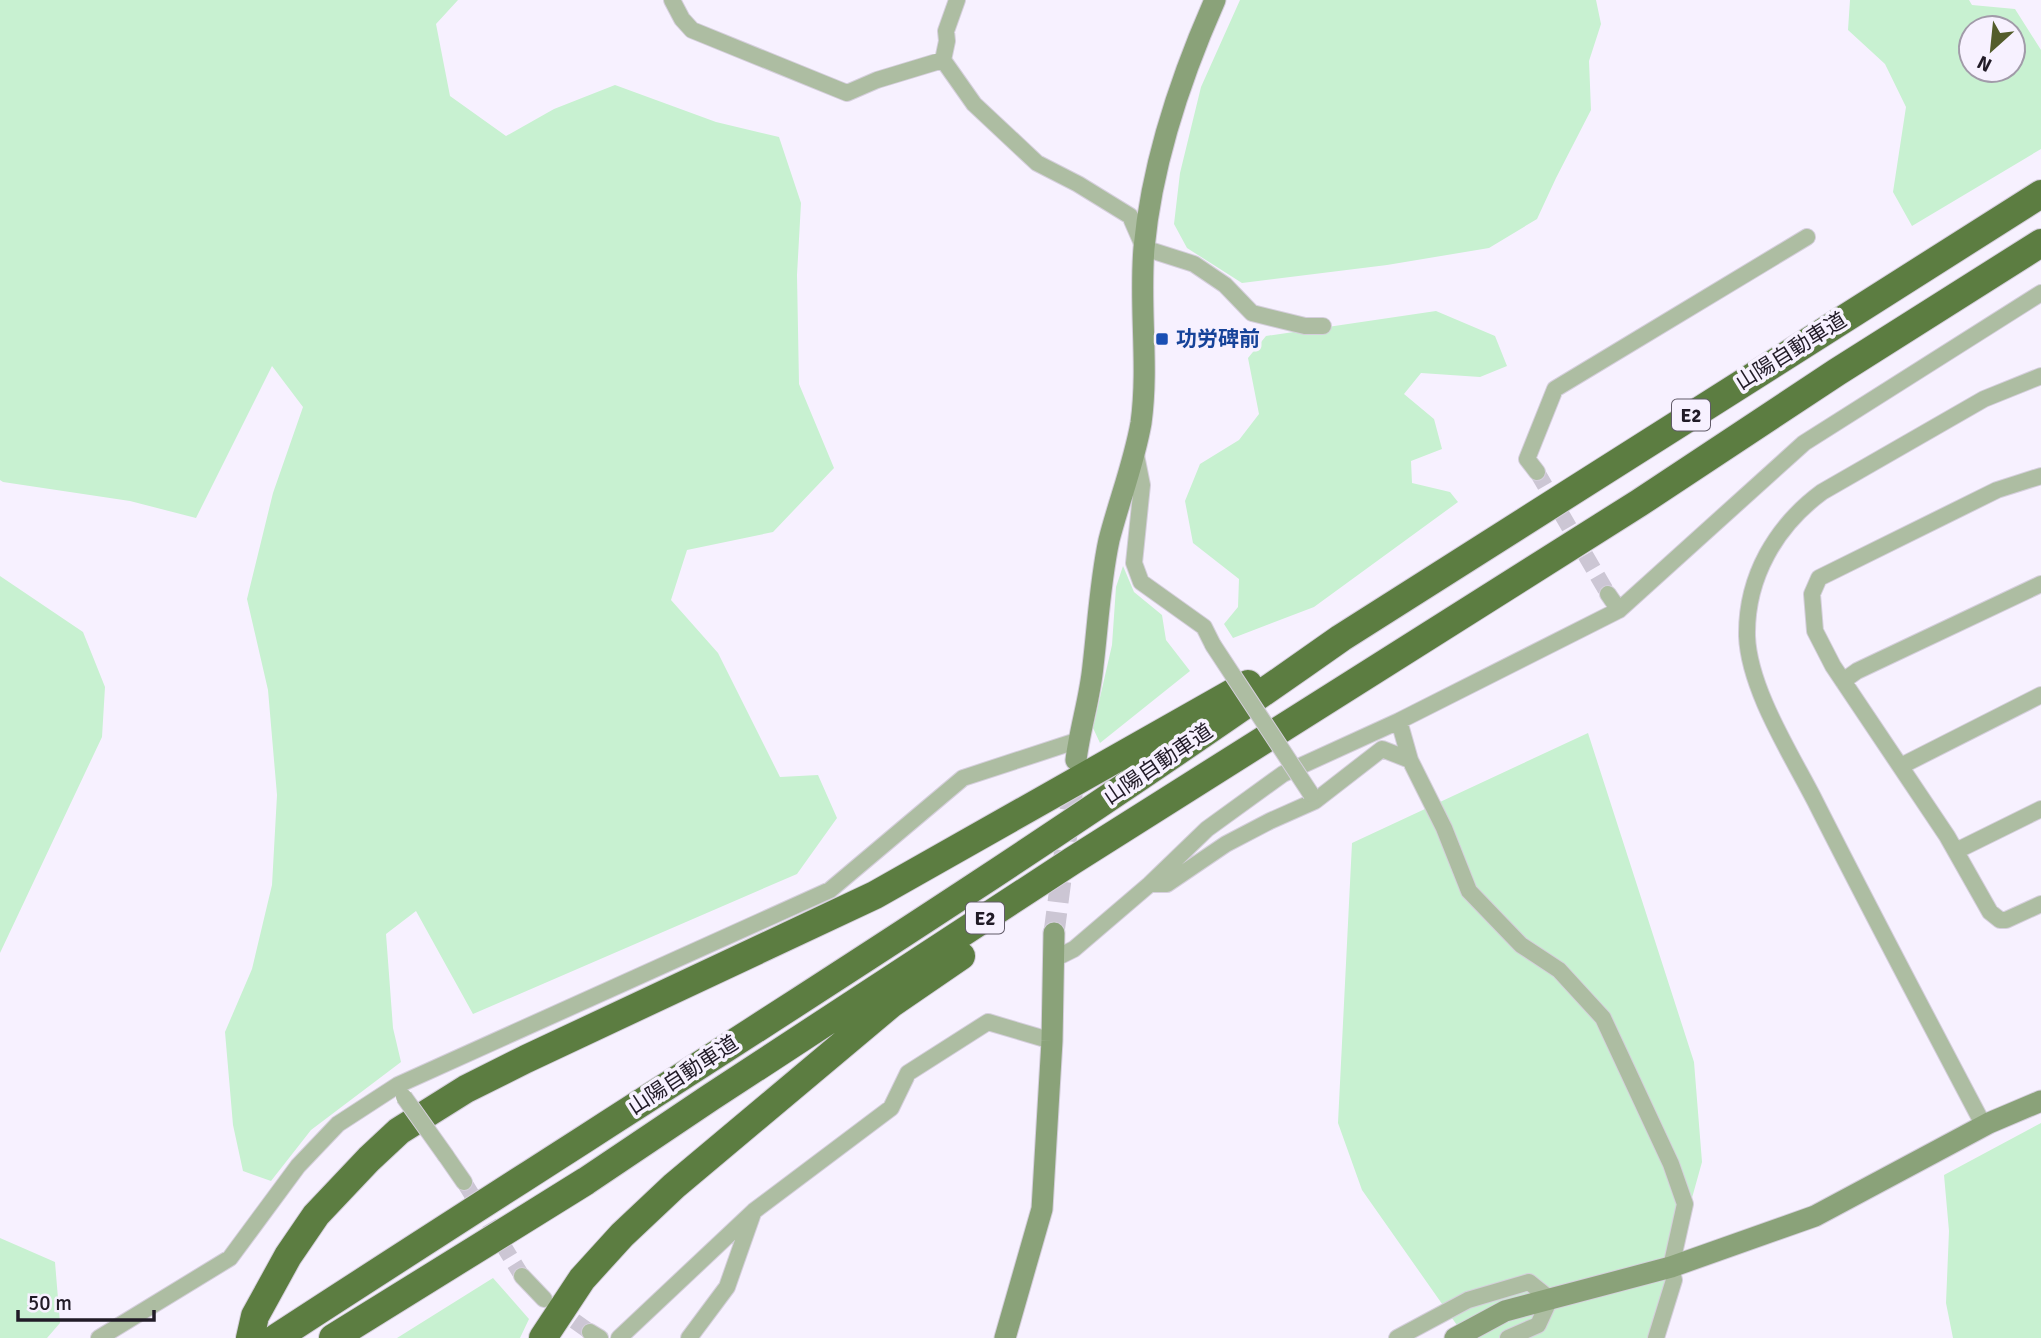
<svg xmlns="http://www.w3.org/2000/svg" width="2041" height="1338" viewBox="0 0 2041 1338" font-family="Signika,'Noto Sans JP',sans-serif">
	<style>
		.green { fill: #c8f1d1; fill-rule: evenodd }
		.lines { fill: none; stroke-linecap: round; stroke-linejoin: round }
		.street-tunnel { stroke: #ccc6d4; stroke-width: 16; stroke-dasharray: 16 8; stroke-linecap: butt }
		.secondary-tunnel { stroke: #ccc6d4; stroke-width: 21; stroke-dasharray: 21 10; stroke-linecap: butt }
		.street-casing { stroke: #d5cfdc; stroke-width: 18 }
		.secondary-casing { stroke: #d5cfdc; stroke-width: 23 }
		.highway-casing { stroke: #d5cfdc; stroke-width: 30 }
		.street { stroke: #adbda2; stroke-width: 16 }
		.secondary { stroke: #8aa279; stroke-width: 21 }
		.highway { stroke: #5c7d41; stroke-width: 28 }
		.street-bridge-casing { stroke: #d5cfdc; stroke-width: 18; stroke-linecap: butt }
		.street-bridge { stroke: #adbda2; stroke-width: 16 }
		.transit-dot { fill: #1a4fb4; stroke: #f7f1ff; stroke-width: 2.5 }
		.labels { text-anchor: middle; stroke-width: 7; stroke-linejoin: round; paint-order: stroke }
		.shield { fill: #f7f1ff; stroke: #615b68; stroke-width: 2 }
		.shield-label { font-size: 19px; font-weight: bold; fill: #211b27 }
		.transit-label { font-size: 21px; font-weight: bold; fill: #164399; stroke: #f7f1ff; text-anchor: start }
		.street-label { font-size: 21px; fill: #211b27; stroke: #f7f1ff }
	</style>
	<rect width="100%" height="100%" fill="#f7f1ff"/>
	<!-- green -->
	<path class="green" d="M0,0h458l-22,24 14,72 56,40 48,-27 61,-24 101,37 63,15 22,66 -4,72 2,109 35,84 -61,64 -86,18 -16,50 47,53 62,124 38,-2 19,43 -40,56 -324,140 -57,-103 -30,23 7,94 8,34 -90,68 -40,51 -28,-10 -10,-46 -8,-93 27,-63 20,-84 5,-90 -9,-105 -21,-91 26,-106 30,-86 -31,-41 -76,152 -66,-17 -127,-19 -3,-2z
		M1240,0h356l5,24 -12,37 2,49 -35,68 -19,41 -48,29 -102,17 -145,18 -55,-35 -13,-24 6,-51 21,-86z
		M1850,0h119l3,5 43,4 26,41v99l-129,77 -19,-34 13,-85 -21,-43 -37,-34zM1971,28h42v42h-42z
		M1436,311l59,25 12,30 -27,11 -59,-4 -17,21 30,25 8,30 -31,12 1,22 38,9 8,10 -144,105 -81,31 -9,-14 14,-17 1,-28 -46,-36 -8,-42 15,-37 39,-24 20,-26 -11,-56 18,-22z
		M1123,566l11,26 28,23 4,25 24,31 -90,72 -7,-15 19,-83 4,-58z
		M0,576l83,56 22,55 -3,50 -102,216z
		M1588,733l106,329 8,100 -49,176h-187l-104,-148 -24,-67 14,-280z
		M2041,1123v215h-88l-7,-35 3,-72 -5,-56z
		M0,1238l55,24 5,61 -13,15h-47z
		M493,1278l36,41 -9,19h-123z"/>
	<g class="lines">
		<!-- street-tunnel -->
		<path class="street-tunnel" d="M1537,472l71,122
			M464,1182l58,94
			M555,1307l35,25"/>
		<!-- secondary-tunnel -->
		<path class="secondary-tunnel" d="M1054,933l21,-161"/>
		<defs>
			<path id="street" d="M672,0l10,19 10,11 155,63 30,-13 66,-20
				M957,0l-11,31 1,10 -4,19 31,44 63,59 41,21 52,32 14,32 50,16 31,21 27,28 53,13h18
				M1136,455l6,30 -8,78 7,19 63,45 9,18
				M1537,472l-10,-13 28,-70 252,-152
				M2041,476l-44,14 -178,88 -7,16 3,37 18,35 114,170 43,76 10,8h6l35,-16
				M1608,594l11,16
				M1843,681l14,-10 184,-87
				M1399,721l11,39 34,68 25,63 52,54 38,25 44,48 68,146 14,40 -14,63 3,13 -18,58
				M1901,766l140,-71
				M1956,851l85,-42
				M1150,884h17l59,-40 44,-23 45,-20 67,-52 28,11
				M1054,959l20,-10 76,-65 57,-55 76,-55 116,-53 220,-111 185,-167 237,-150
				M1984,1126c-57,-108 -114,-216 -169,-325 -24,-47 -66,-112 -68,-165 -1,-59 29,-110 75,-144l162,-93 57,-23
				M446,1156l18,26
				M522,1276l22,23
				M590,1332l10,6
				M99,1338l131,-80 68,-92 40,-42 60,-39 432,-195 133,-112 116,-38
				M619,1338l135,-127 137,-103 17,-35 80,-51 64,19
				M689,1338l38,-51 26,-74
				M1397,1338l71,-38 61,-18 21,17 -12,26 -30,13"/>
			<path id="secondary" d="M1076,760c4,-32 14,-62 17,-94 5,-42 7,-84 16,-126 10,-39 25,-77 32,-117 8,-58 -2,-116 3,-175 8,-86 36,-169 71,-248
				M1005,1338l37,-129 10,-168 2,-108
				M1455,1338l50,-27 166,-44 144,-51 174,-93 52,-22"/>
			<path id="highway" d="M250,1338l5,-22 33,-60 28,-41 53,-56 30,-28 67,-42 60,-30 349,-164 373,-211
				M276,1338c356,-232 718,-455 1065,-700l700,-444
				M333,1338l253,-157 125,-84 361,-236 567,-358 198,-131 204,-129
				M543,1338l39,-59 40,-44 52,-49 217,-182 70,-48"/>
		</defs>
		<!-- street casing -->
		<use href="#street" class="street-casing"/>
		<!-- secondary casing -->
		<use href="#secondary" class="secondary-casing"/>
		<!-- highway casing -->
		<use href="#highway" class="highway-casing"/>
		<!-- street -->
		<use href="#street" class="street"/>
		<!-- secondary -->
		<use href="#secondary" class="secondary"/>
		<!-- highway -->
		<use href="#highway" class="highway"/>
		<defs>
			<path id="street-bridge" d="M1213,645l98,149
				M404,1097l42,59"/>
		</defs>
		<!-- street-bridge casing -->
		<use href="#street-bridge" class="street-bridge-casing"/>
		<!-- street-bridge -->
		<use href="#street-bridge" class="street-bridge"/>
	</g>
	<!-- markers -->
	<rect class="transit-dot" x="1155" y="332" width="14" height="14" rx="3.5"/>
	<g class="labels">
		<!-- shield labels -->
		<g class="shield">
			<rect x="1672" y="399.5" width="38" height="31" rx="5"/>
			<rect x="966" y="902.5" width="38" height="31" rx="5"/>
		</g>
		<g class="shield-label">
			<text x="1691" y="422">E2</text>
			<text x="985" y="925">E2</text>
		</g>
		<!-- transit labels -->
		<g class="transit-label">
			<text x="1176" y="346">功労碑前</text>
		</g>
		<!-- street labels -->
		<g class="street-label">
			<text transform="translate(1791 351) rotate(-32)" y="7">山陽自動車道</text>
			<text transform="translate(1158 764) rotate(-34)" y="7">山陽自動車道</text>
			<text transform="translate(683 1075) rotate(-33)" y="7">山陽自動車道</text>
		</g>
	</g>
	<!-- north arrow -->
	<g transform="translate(1992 49) rotate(207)"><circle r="33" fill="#f7f1ff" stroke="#a19ba9" stroke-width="2"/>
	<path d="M0-5L12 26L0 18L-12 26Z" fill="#535c2b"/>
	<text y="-10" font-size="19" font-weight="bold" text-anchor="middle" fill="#211b27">N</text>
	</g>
	<!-- scale -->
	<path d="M18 1310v10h136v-10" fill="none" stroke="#211b27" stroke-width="3.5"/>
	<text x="28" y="1310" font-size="21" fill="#211b27" stroke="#f7f1ff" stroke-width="5" paint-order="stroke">50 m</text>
</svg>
